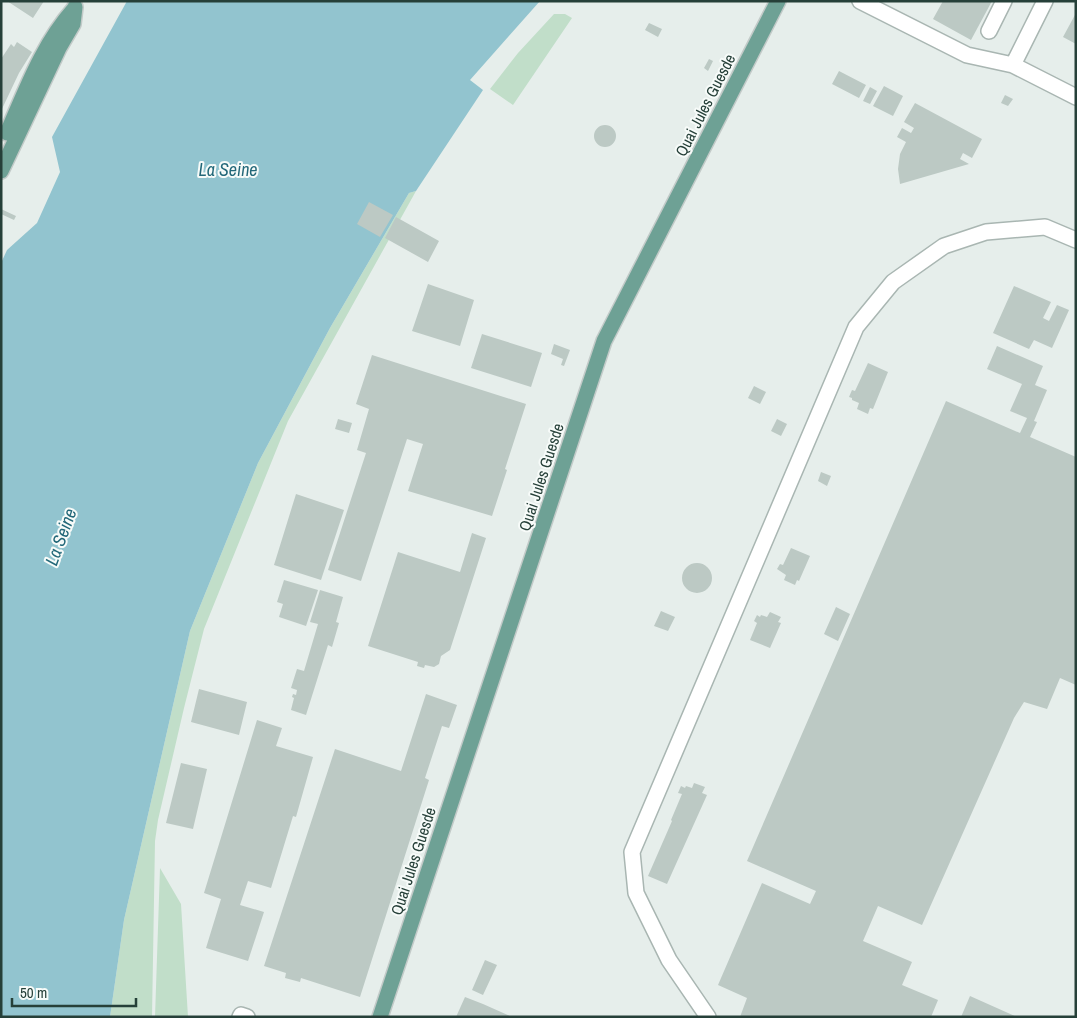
<svg xmlns="http://www.w3.org/2000/svg" width="1077" height="1018" viewBox="0 0 1077 1018" font-family="'Archivo Narrow',sans-serif">
	<style>
		.green { fill: #c1dec9 }
		.water { fill: #92c4cf }
		.building { fill: #bcc9c4 }
		.lines { fill: none; stroke-linecap: round; stroke-linejoin: round }
		.minor-casing { stroke: #a9b6b2; stroke-width: 18 }
		.major-casing { stroke: #c2cac8; stroke-width: 18 }
		.minor { stroke: #fff; stroke-width: 15 }
		.major { stroke: #6ea195; stroke-width: 15 }
		.labels { text-anchor: middle; stroke-width: 4; stroke-linejoin: round; paint-order: stroke }
		.street-label { font-size: 16px; fill: #264039; stroke: #f7fbf9 }
		.water-label { font-size: 18px; font-style: italic; fill: #236879; stroke: #f7fbf9 }
	</style>
	<rect width="100%" height="100%" fill="#e6eeeb"/>
	<!-- green -->
	<path class="green" d="M554,14h11l7,4 -59,87 -23,-16 28,-36z
		M416,191l-128,230 -84,208 -20,79 -26,112 -3,21 -3,176h-42l14,-97 66,-289 68,-168 72,-135 79,-135z
		M160,868l21,36 7,113h-33z"/>
	<!-- water -->
	<path class="water" d="M127,1h413l-70,79 13,10 -67,101 -7,2 -79,135 -72,135 -68,168 -66,289 -14,97h-109v-754l6,-13 30,-27 23,-51 -8,-35z"/>
	<!-- building -->
	<path class="building" d="M7,1h37l-11,17z
		M943,1h49l-21,39 -38,-21z
		M1076,13v31l-13,-7z
		M649,23l13,6 -4,8 -13,-7z
		M17,42l15,10 -13,21 -18,38v-52l10,-15 3,3z
		M709,59l4,2 -5,10 -4,-3z
		M839,71l27,14 -7,13 -27,-14z
		M884,86l19,10 -10,20 -20,-10z
		M870,87l7,4 -7,13 -7,-3z
		M1005,95l8,4 -5,7 -7,-3z
		M915,103l67,36 -10,19 -9,-5 -3,6 9,5 -69,20 -2,-15 2,-15 6,-12 -9,-5 5,-9 9,5 3,-5 -10,-6z
		M594 136a11 11 0 1 1 22 0a11 11 0 1 1-22 0Z
		M369,202l24,13 -13,22 -23,-13z
		M1,209l15,7 -2,4 -13,-6z
		M396,217l43,24 -11,21 -43,-24z
		M428,284l46,16 -14,46 -48,-15z
		M1014,286l37,16 -8,16 6,3 8,-16 12,5 -17,38 -18,-8 -5,9 -36,-16z
		M482,334l60,19 -11,34 -60,-19z
		M554,344l16,6 -6,16 -3,-1 2,-6 -12,-5z
		M997,346l46,20 -8,19 12,5 -13,31 3,1 -7,15 46,20v228l-16,-7 -13,31 -23,-7 -10,16 -92,207 -44,-19 -15,35 49,21 -10,23 36,15 -7,17h-191l7,-19 -29,-13 44,-102 48,21 6,-13 -69,-30 199,-460 74,32 7,-15 -17,-7 12,-27 -35,-15z
		M372,355l154,49 -21,65 2,1 -15,46 -84,-25 15,-47 -16,-5 -46,142 -33,-11 38,-117 -9,-3 12,-41 -13,-5z
		M868,363l20,9 -15,37 -3,-1 -2,6 -11,-5 2,-6 -7,-3v-2l-3,-1 3,-7 3,1z
		M754,386l12,6 -6,12 -12,-6z
		M338,419l14,4 -3,10 -14,-4z
		M777,419l10,5 -6,12 -10,-5z
		M821,472l10,4 -4,10 -9,-5z
		M296,494l48,16 -23,70 -47,-15z
		M472,533l14,5 -36,112 -9,6 -2,8 -5,3 -9,-2 -1,3 -7,-2 1,-4 -50,-16 30,-94 62,20z
		M791,548l19,8 -11,25 -2,-1 -2,5 -11,-5 2,-5 -9,-6 3,-5 3,1z
		M682 578a15 15 0 1 1 30 0a15 15 0 1 1-30 0Z
		M284,580l34,10 -12,36 -27,-9 4,-13 -6,-2z
		M320,590l23,7 -7,25 3,1 -7,24 -4,-2 -22,70 -15,-5 3,-12 -2,-1 1,-3 3,1 1,-5 -6,-2 6,-19 7,2 14,-47 -8,-2z
		M836,607l14,7 -12,27 -14,-7z
		M661,611l14,6 -7,14 -14,-5z
		M770,612l11,5 -3,5 3,1 -11,25 -20,-8 7,-17 -3,-2 3,-6 3,2 1,-2 6,2z
		M199,689l48,13 -8,33 -48,-13z
		M426,694l31,11 -8,23 -7,-2 -17,52 4,2 -69,217 -59,-19 -1,4 -15,-4 1,-5 -22,-7 71,-217 66,22z
		M257,720l25,8 -6,18 37,11 -17,60 -3,-1 -22,72 -23,-7 -8,24 24,7 -16,49 -42,-13 15,-49 -17,-6z
		M181,763l26,6 -14,60 -27,-6z
		M694,783l11,4 -3,6 5,2 -40,89 -19,-8 24,-55 -1,-1 11,-26 -4,-1 3,-7 4,2 1,-2 6,2z
		M485,960l12,5 -14,30 -11,-5z
		M970,996l47,21h-56z
		M465,997l18,7 29,13h-56z"/>
	<g class="lines">
		<defs>
			<path id="minor" d="M860,1l107,54 46,10 63,32
				M989,31l15,-30
				M1013,65l32,-64
				M240,1017l1,-2 6,2
				M708,1017l-39,-57 -33,-67 -4,-41 224,-525 37,-45 51,-36 42,-14 59,-5 31,13"/>
			<path id="major" d="M7,133c19,-43 35,-88 67,-124
				M1,171l58,-123 14,-24 2,-17
				M380,1017l224,-676 174,-340"/>
		</defs>
		<!-- minor casing -->
		<use href="#minor" class="minor-casing"/>
		<!-- major casing -->
		<use href="#major" class="major-casing"/>
		<!-- minor -->
		<use href="#minor" class="minor"/>
		<!-- major -->
		<use href="#major" class="major"/>
	</g>
	<g class="labels">
		<!-- street labels -->
		<g class="street-label">
			<text transform="translate(705 105) rotate(-63)" y="6">Quai Jules Guesde</text>
			<text transform="translate(541 477) rotate(-72)" y="6">Quai Jules Guesde</text>
			<text transform="translate(413 861) rotate(-72)" y="6">Quai Jules Guesde</text>
		</g>
		<!-- water labels -->
		<g class="water-label">
			<text x="228" y="176">La Seine</text>
			<text transform="translate(61 537) rotate(-70)" y="6">La Seine</text>
		</g>
	</g>
	<!-- border -->
	<rect width="1077" height="1018" fill="none" stroke="#264039" stroke-width="5"/>
	<!-- scale -->
	<path d="M12 998v8h124v-8" fill="none" stroke="#264039" stroke-width="2.5"/>
	<text x="20" y="998" font-size="15" fill="#264039" stroke="#f7fbf9" stroke-width="4" paint-order="stroke">50 m</text>
</svg>
